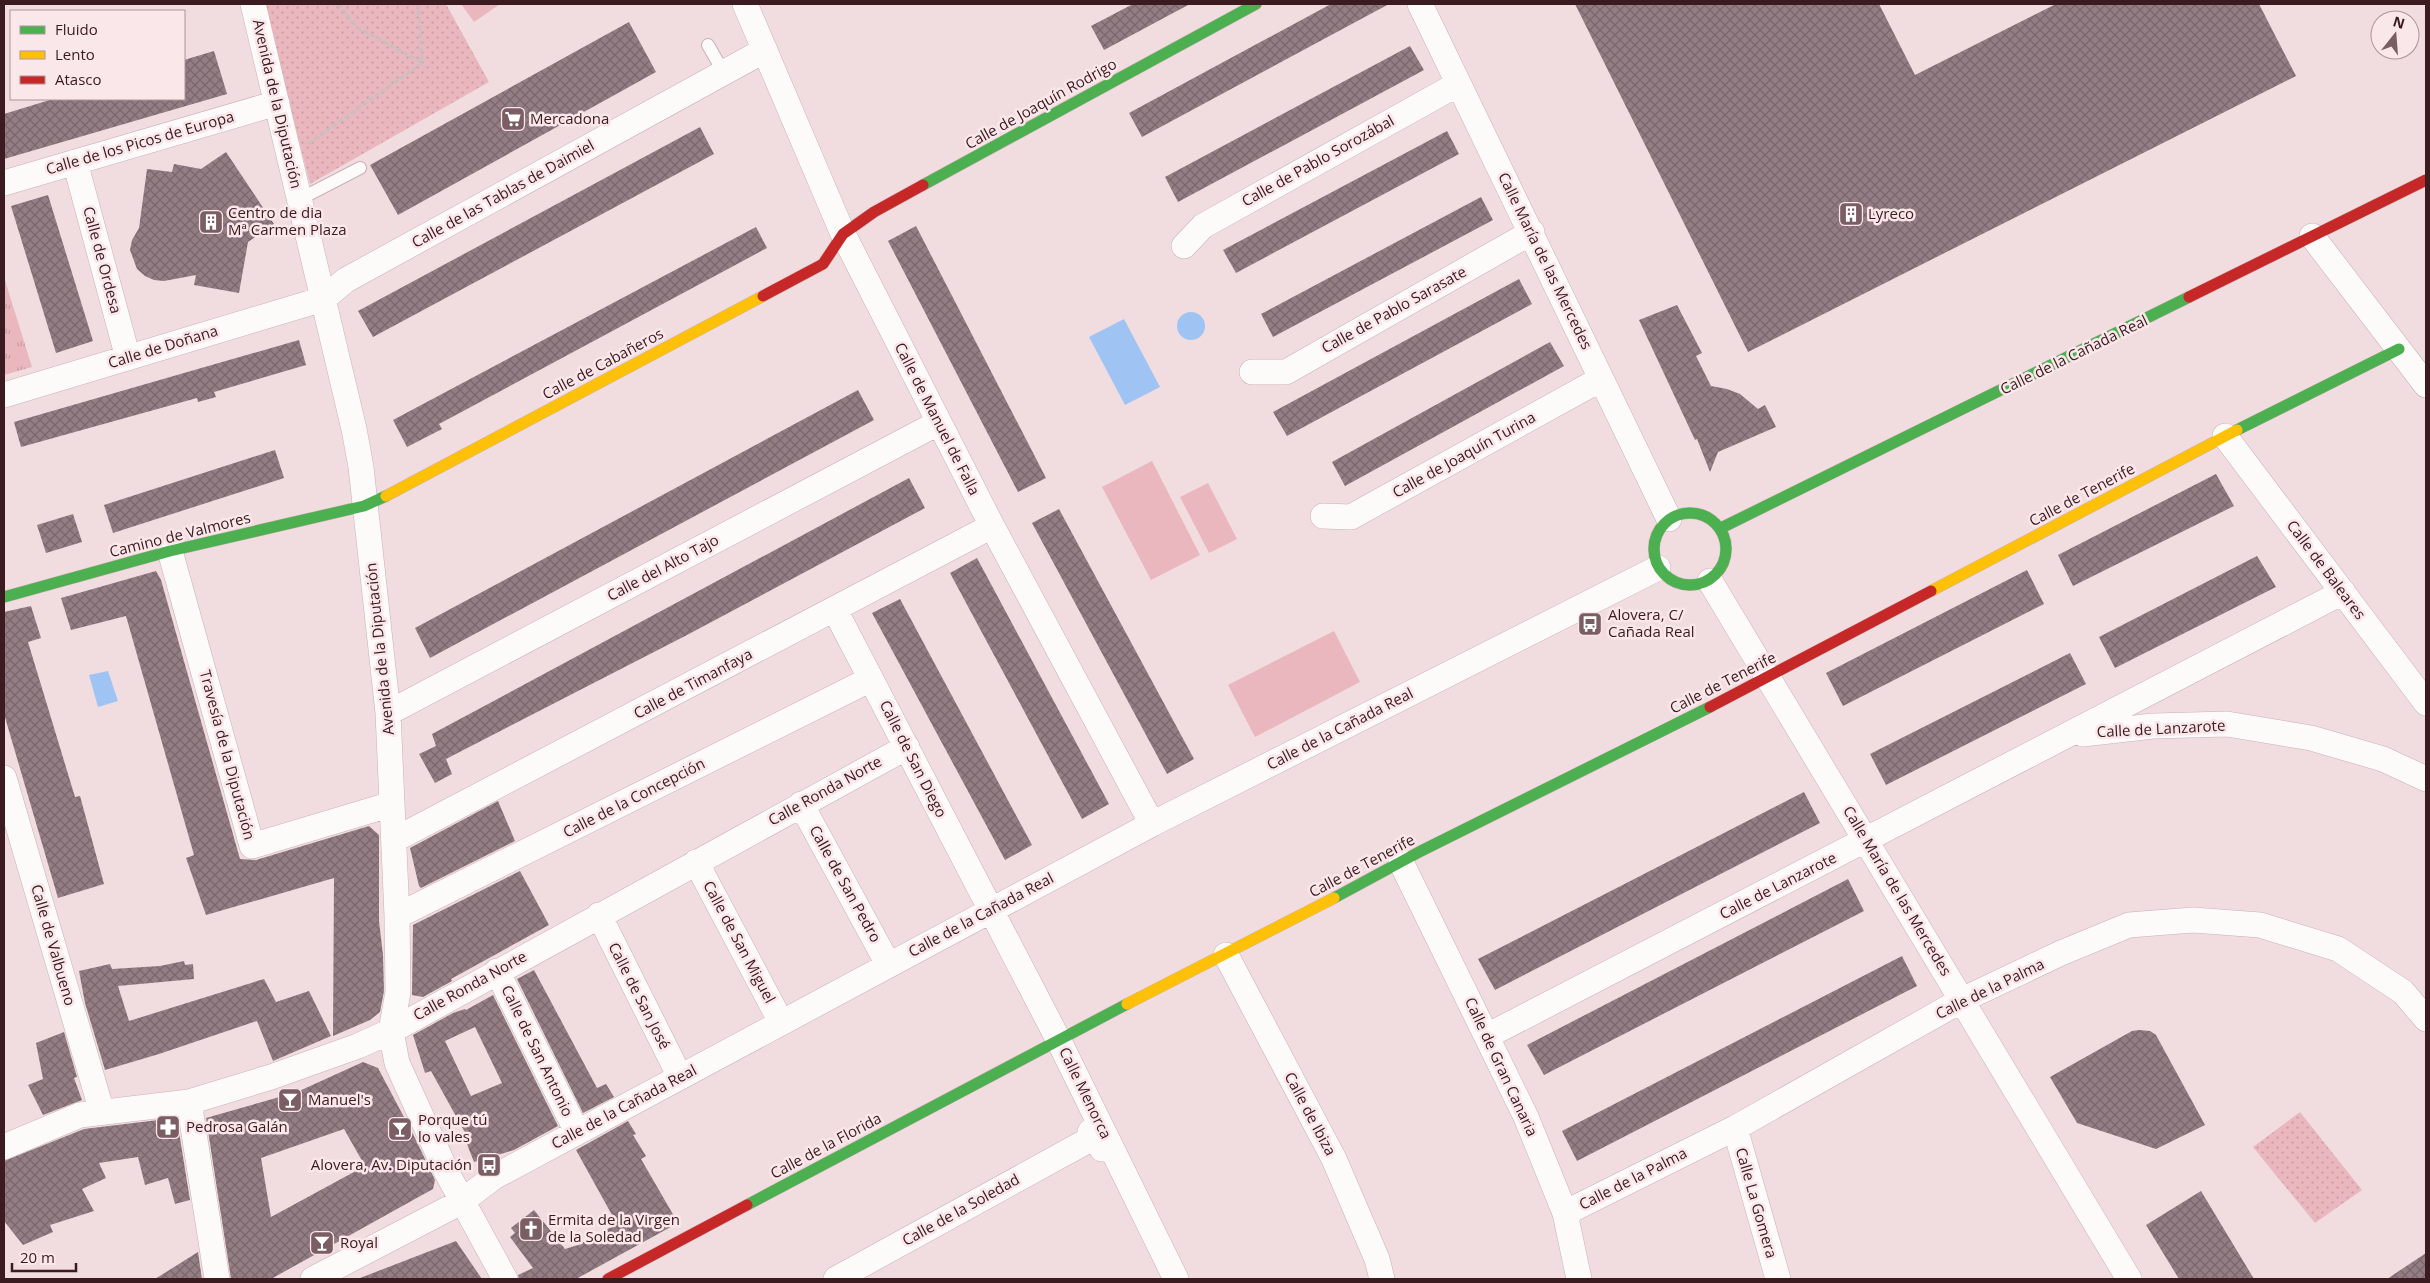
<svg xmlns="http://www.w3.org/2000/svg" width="2430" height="1283" viewBox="0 0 2430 1283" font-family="'Open Sans',sans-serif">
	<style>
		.grass { fill: url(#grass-tufts) }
		.park { fill: url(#park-dots) }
		.pitch { fill: #e9b7bd }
		.water { fill: #9fc4f3 }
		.building { fill: url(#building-cross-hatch); fill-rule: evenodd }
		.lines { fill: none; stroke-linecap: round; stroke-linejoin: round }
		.lane-casing { stroke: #c9b0b4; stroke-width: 14 }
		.street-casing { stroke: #c9b0b4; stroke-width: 26 }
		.fast-casing { stroke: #c9b0b4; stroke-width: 12 }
		.slow-casing { stroke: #c9b0b4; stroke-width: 12 }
		.jam-casing { stroke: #c9b0b4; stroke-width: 12 }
		.path { stroke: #cabfc0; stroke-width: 3; stroke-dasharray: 5 2.5; stroke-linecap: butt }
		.lane { stroke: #fdfafa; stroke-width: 12 }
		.street { stroke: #fdfafa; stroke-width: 25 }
		.fast { stroke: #4caf50; stroke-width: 11 }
		.slow { stroke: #ffc107; stroke-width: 11 }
		.jam { stroke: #c62828; stroke-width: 11 }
		.labels { text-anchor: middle; stroke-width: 5; stroke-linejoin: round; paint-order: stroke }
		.street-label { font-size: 15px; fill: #3b1a20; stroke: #fae7e9 }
		.poi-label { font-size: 15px; fill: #3b1a20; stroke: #fae7e9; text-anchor: start }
	</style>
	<defs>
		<pattern id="grass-tufts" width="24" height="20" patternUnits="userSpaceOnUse" patternTransform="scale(1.25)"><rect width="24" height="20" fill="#e9b7bd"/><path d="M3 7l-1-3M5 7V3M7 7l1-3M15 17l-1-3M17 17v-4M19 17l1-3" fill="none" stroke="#c99da2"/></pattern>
		<pattern id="park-dots" width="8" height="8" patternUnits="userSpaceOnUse" patternTransform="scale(1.25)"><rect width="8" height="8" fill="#e9b7bd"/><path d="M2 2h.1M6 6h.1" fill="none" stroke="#c99da2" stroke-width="1.8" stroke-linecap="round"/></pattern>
		<pattern id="building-cross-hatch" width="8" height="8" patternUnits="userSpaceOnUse" patternTransform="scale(1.25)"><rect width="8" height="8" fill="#947e85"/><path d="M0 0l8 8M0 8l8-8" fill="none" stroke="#7a666c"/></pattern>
	</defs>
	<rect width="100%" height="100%" fill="#f1dddf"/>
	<!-- grass -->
	<path class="grass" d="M4,277l28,90 -28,8z"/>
	<!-- park -->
	<path class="park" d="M264,4h182l43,78 -179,102z
		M2300,1112l62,78 -47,33 -62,-76z"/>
	<!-- pitch -->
	<path class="pitch" d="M461,4h39l-26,18z
		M1152,461l48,94 -49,25 -49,-93z
		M1208,483l29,56 -28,14 -29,-56z
		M1334,631l26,51 -105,55 -27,-52z"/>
	<!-- water -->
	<path class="water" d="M1177 326a14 14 0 1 1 28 0a14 14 0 1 1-28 0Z
		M1124,319l36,68 -35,18 -36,-68z
		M108,671l10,30 -20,6 -9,-32z"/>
	<!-- building -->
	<path class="building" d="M1133,4h57l-86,46 -13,-24z
		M1331,4h58l-247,133 -13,-24z
		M1575,4h304l36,71 141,-71h203l37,72 -548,276z
		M629,22l27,50 -258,143 -28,-50z
		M1410,46l14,24 -246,132 -13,-25z
		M214,51l13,43 -223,65v-45l49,-15h131v-39z
		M700,127l14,27 -341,183 -15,-26z
		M1447,131l12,23 -223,119 -13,-23z
		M226,152l48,72 -26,18 -9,51 -45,-8 2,-10 -32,6 -10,-1 -9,-4 -8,-7 -7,-19 2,-10 7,-12 8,-59 25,3 2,-8 27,5z
		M48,195l45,146 -37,12 -45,-147z
		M1481,197l12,23 -220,117 -12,-23z
		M916,226l130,252 -28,14 -130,-251z
		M756,227l11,21 -328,176 3,5 -35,18 -14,-27z
		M1519,279l13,25 -245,132 -14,-24z
		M1677,305l25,48 -6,3 15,30 16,3 13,5 18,15 7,-4 11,22 -58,25 -8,20 -13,-33 -2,1 -56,-120z
		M299,340l7,25 -92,27 2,5 -18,5 -1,-4 -176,49 -7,-25z
		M1550,342l14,24 -219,120 -13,-24z
		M858,390l16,30 -444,238 -15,-30z
		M275,450l9,28 -171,55 -9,-28z
		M2216,474l18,32 -161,80 -15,-31z
		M909,478l16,30 -238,127 -241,124 6,15 -17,9 -16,-29 17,-8 -4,-12z
		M1059,509l135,250 -27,15 -135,-251z
		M73,514l9,28 -36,11 -9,-28z
		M2257,556l19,31 -161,81 -16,-31z
		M977,558l132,246 -27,15 -132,-246z
		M2027,570l17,34 -201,102 -17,-33z
		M156,571l5,9 79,279 16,1 113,-34 10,9v86l4,34 1,36 -4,21 -10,8 -37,16 1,-158 -128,37 -20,-57 8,-3 -68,-239 -55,14 -10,-32z
		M900,599l132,246 -27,15 -133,-247z
		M31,606l10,32 -13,4 47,155 5,-1 24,88 -46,14 -54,-184v-102z
		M2070,653l16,31 -200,101 -16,-31z
		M1804,792l16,31 -325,167 -17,-31z
		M498,801l17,40 -94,47 -2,-2 -9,-38z
		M520,871l29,54 -98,54 1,2 -29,16 -11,-2 1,-70z
		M1848,879l16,32 -320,164 -17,-30z
		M1902,956l15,30 -340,175 -15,-30z
		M184,961l1,4 8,-1 1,15 -76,7 11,35 135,-42 12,23 33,-11 22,45 -58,25 -16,-40 -98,33 -54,16 -20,-67 -6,-32 31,-7 2,5 48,-3z
		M534,970l63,118 9,-4 8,13 -31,16 -66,-134z
		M493,995l65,131 -44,24 -40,12 -9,-23 3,-1 -37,-67 -6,2 -12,-38 40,-22 12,-4 1,1zM475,1027l27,56 -31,13 -26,-55z
		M2139,1030l11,1 6,4 49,90 -49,24 -79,-26 -27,-46 82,-46z
		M64,1032l13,45 -3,1 8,22 -39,15 -15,-30 15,-6 -7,-36z
		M363,1062l15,6 37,70 20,42 -2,9 -162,90h-40l-25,-161 91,-26zM344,1129l21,37 -94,51 -10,-59z
		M175,1118l1,8h2l12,74 -15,4 -7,-26 -23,7 -7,-28 -39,6 7,15 -24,11 12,22 -44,14 3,7 -30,13 -19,-24v-60l80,-32z
		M628,1121l8,13 -3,1 13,21 -5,3 37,64 -102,56h-57l-1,-4 15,-7 -23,-31 5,-4 -4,-5 23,-18 31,39 13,-4 39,-21 -41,-74z
		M2201,1191l53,88h-75l-33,-54z
		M456,1241l26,38h-121l-1,-1z
		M198,1252l4,27h-47z
		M2426,1253v26h-39z"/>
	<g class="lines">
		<defs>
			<path id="lane" d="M708,45l16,28
				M300,199l60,-31"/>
			<path id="street" d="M253,4l101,425 7,38 27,246 9,203 1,76 -7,39 6,32 50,110 58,106
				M745,4l98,230 149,292 160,298
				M1420,4l249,515
				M75,162l53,196
				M4,183l273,-80
				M2312,236l114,149
				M1184,246l19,-20 255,-142
				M1252,372h34l246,-140
				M4,395l319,-96 23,-19 419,-230
				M2225,436l201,267
				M1323,516l28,1 250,-138
				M170,551l82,295 140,-42
				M1710,581l419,698
				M835,610l223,429 118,240
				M388,713l550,-290
				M2083,734l70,-8 74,-2 84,14 72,21 43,20
				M4,778l98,334
				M801,804l87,160
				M394,840l598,-314
				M696,862l85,160
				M1401,862l125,255 39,96 14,66
				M599,915l81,162
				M397,916l474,-237
				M1226,955l108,204 43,100 5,20
				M497,971l80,161
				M1487,1036l856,-444
				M189,1102l28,177
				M1735,1128l43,151
				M4,1147l76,-32 109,-13 82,-25 87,-31 33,-15 516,-284
				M1565,1213l170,-85 227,-128 99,-47 68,-28 64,-5 67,5 78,24 65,43 23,27
				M313,1279l148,-77 33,-25 658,-353 506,-256
				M836,1279l251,-138 5,-1 -2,-8 12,17"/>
			<path id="fast" d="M923,185l333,-181
				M2237,430l162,-81
				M1654 549a36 36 0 1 1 72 0a36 36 0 1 1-72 0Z
				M1721,528l468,-231
				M4,597l166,-46 194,-45 22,-10
				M1334,898l87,-47 289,-144
				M747,1205l380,-201"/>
			<path id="slow" d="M386,496l377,-200
				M1931,591l306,-161
				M1127,1004l207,-106"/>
			<path id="jam" d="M763,296l60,-32 20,-30 31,-22 49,-27
				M2189,297l237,-117
				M1710,707l221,-116
				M608,1279l139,-74"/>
		</defs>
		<!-- lane casing -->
		<use href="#lane" class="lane-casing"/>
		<!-- street casing -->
		<use href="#street" class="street-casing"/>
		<!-- fast casing -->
		<use href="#fast" class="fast-casing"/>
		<!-- slow casing -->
		<use href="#slow" class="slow-casing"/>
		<!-- jam casing -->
		<use href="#jam" class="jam-casing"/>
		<!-- path -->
		<path class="path" d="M338,4l20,24 63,34
			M308,144l114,-81 -4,-59"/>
		<!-- lane -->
		<use href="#lane" class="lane"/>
		<!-- street -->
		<use href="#street" class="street"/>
		<!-- fast -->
		<use href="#fast" class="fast"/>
		<!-- slow -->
		<use href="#slow" class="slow"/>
		<!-- jam -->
		<use href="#jam" class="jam"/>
	</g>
	<!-- icons -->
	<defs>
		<symbol id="supermarket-square" viewBox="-11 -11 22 22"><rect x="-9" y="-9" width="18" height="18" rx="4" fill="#7b5e63" stroke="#fae7e9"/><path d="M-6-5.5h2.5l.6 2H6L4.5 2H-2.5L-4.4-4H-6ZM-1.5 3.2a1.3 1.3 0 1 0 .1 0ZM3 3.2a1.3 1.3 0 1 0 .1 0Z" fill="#fff"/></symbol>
		<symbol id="building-square" viewBox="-11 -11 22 22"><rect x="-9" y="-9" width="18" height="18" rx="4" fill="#7b5e63" stroke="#fae7e9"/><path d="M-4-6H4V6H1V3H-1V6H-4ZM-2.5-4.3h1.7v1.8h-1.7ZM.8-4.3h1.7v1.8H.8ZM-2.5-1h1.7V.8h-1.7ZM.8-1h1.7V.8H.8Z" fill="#fff"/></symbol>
		<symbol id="bus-square" viewBox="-11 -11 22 22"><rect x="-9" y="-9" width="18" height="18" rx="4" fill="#7b5e63" stroke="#fae7e9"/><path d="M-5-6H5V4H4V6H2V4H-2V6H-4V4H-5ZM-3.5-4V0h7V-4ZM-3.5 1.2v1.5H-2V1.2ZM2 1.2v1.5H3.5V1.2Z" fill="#fff"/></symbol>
		<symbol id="bar-square" viewBox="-11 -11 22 22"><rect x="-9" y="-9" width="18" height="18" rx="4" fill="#7b5e63" stroke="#fae7e9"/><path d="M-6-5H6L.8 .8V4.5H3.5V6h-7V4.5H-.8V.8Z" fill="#fff"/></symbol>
		<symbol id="pharmacy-square" viewBox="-11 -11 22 22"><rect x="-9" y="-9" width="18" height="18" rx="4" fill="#7b5e63" stroke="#fae7e9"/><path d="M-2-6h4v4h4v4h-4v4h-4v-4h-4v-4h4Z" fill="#fff"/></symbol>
		<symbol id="church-square" viewBox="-11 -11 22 22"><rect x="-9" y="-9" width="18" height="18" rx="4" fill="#7b5e63" stroke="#fae7e9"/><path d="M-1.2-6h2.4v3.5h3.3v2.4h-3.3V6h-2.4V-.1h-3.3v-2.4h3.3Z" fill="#fff"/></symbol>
	</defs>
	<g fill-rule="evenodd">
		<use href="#supermarket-square" x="499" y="105" width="28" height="28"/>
		<use href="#building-square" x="1837" y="200" width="28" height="28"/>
		<use href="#building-square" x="197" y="208" width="28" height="28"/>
		<use href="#bus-square" x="1576" y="610" width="28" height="28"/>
		<use href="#bar-square" x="276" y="1086" width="28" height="28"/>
		<use href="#pharmacy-square" x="154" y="1113" width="28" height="28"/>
		<use href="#bar-square" x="386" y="1115" width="28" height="28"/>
		<use href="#bus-square" x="475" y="1151" width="28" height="28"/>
		<use href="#church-square" x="517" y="1215" width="28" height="28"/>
		<use href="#bar-square" x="308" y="1229" width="28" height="28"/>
	</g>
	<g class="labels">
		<!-- street labels -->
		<g class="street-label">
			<text transform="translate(277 104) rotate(77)" y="5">Avenida de la Diputación</text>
			<text transform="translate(1041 104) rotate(-29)" y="5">Calle de Joaquín Rodrigo</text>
			<text transform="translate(140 143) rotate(-16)" y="5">Calle de los Picos de Europa</text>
			<text transform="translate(1318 161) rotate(-29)" y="5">Calle de Pablo Sorozábal</text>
			<text transform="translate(503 194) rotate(-29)" y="5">Calle de las Tablas de Daimiel</text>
			<text transform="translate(102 260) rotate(75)" y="5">Calle de Ordesa</text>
			<text transform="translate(1545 261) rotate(64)" y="5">Calle María de las Mercedes</text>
			<text transform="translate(1394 310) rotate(-29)" y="5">Calle de Pablo Sarasate</text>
			<text transform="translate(163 347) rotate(-17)" y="5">Calle de Doñana</text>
			<text transform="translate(2074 355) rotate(-26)" y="5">Calle de la Cañada Real</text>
			<text transform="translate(603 364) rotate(-28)" y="5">Calle de Cabañeros</text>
			<text transform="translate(937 419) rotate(63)" y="5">Calle de Manuel de Falla</text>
			<text transform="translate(1464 455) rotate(-29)" y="5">Calle de Joaquín Turina</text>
			<text transform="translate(2082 495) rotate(-28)" y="5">Calle de Tenerife</text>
			<text transform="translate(180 535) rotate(-14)" y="5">Camino de Valmores</text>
			<text transform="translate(663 568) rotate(-28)" y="5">Calle del Alto Tajo</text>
			<text transform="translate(2326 570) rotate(53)" y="5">Calle de Baleares</text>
			<text transform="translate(380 649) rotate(-96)" y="5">Avenida de la Diputación</text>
			<text transform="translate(1723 683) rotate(-27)" y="5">Calle de Tenerife</text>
			<text transform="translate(693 684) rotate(-28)" y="5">Calle de Timanfaya</text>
			<text transform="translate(1340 729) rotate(-27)" y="5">Calle de la Cañada Real</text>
			<text transform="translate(2161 729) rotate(-3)" y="5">Calle de Lanzarote</text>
			<text transform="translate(227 755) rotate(75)" y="5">Travesía de la Diputación</text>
			<text transform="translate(913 759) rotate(63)" y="5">Calle de San Diego</text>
			<text transform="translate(825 791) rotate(-29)" y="5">Calle Ronda Norte</text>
			<text transform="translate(634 798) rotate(-27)" y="5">Calle de la Concepción</text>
			<text transform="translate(1362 866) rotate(-28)" y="5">Calle de Tenerife</text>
			<text transform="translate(845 884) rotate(61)" y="5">Calle de San Pedro</text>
			<text transform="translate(1778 886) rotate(-27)" y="5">Calle de Lanzarote</text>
			<text transform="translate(1897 891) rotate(59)" y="5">Calle María de las Mercedes</text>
			<text transform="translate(981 915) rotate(-28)" y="5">Calle de la Cañada Real</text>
			<text transform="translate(739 942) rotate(62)" y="5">Calle de San Miguel</text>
			<text transform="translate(53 945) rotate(74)" y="5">Calle de Valbueno</text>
			<text transform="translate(470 986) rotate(-29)" y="5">Calle Ronda Norte</text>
			<text transform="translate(1990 989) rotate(-26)" y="5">Calle de la Palma</text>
			<text transform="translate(639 996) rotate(63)" y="5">Calle de San José</text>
			<text transform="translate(537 1051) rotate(64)" y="5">Calle de San Antonio</text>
			<text transform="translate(1501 1067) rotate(65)" y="5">Calle de Gran Canaria</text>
			<text transform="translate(1085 1093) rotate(64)" y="5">Calle Menorca</text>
			<text transform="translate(624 1107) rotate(-28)" y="5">Calle de la Cañada Real</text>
			<text transform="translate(1310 1114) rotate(62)" y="5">Calle de Ibiza</text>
			<text transform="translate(826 1146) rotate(-28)" y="5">Calle de la Florida</text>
			<text transform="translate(1633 1179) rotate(-27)" y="5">Calle de la Palma</text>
			<text transform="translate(1756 1203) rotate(74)" y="5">Calle La Gomera</text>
			<text transform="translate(961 1210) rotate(-29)" y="5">Calle de la Soledad</text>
		</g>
		<!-- poi labels -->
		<g class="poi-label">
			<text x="530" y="124">Mercadona</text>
			<text x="228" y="218">Centro de dia<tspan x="228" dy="17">Mª Carmen Plaza</tspan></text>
			<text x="1868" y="219">Lyreco</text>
			<text x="1608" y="620">Alovera, C/<tspan x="1608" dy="17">Cañada Real</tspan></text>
			<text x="308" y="1105">Manuel's</text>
			<text x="418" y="1125">Porque tú<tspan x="418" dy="17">lo vales</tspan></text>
			<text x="186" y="1132">Pedrosa Galán</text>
			<text x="472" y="1170" text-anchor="end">Alovera, Av. Diputación</text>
			<text x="548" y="1225">Ermita de la Virgen<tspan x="548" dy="17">de la Soledad</tspan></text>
			<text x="340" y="1248">Royal</text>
		</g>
	</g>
	<!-- border -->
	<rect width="2430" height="1283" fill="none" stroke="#3b1a20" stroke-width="10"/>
	<!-- legend -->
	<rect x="10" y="10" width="175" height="90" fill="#fae7e9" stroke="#ae9599"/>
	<rect x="20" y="26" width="25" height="8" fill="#4caf50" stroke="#ae9599"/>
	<text x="55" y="35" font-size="15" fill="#3b1a20">Fluido</text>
	<rect x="20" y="51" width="25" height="8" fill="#ffc107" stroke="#ae9599"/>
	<text x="55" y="60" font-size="15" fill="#3b1a20">Lento</text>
	<rect x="20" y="76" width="25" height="8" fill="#c62828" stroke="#ae9599"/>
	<text x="55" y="85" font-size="15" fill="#3b1a20">Atasco</text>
	<!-- north arrow -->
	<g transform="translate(2395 35) rotate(17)"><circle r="24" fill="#fae7e9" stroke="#ae9599"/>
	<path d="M0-4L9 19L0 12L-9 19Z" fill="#7b5e63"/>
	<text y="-8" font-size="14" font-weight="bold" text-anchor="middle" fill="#3b1a20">N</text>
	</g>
	<!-- scale -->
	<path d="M12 1263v8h64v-8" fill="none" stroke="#3b1a20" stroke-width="2.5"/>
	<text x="20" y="1263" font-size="15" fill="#3b1a20" stroke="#fae7e9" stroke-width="4" paint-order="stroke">20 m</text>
</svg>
